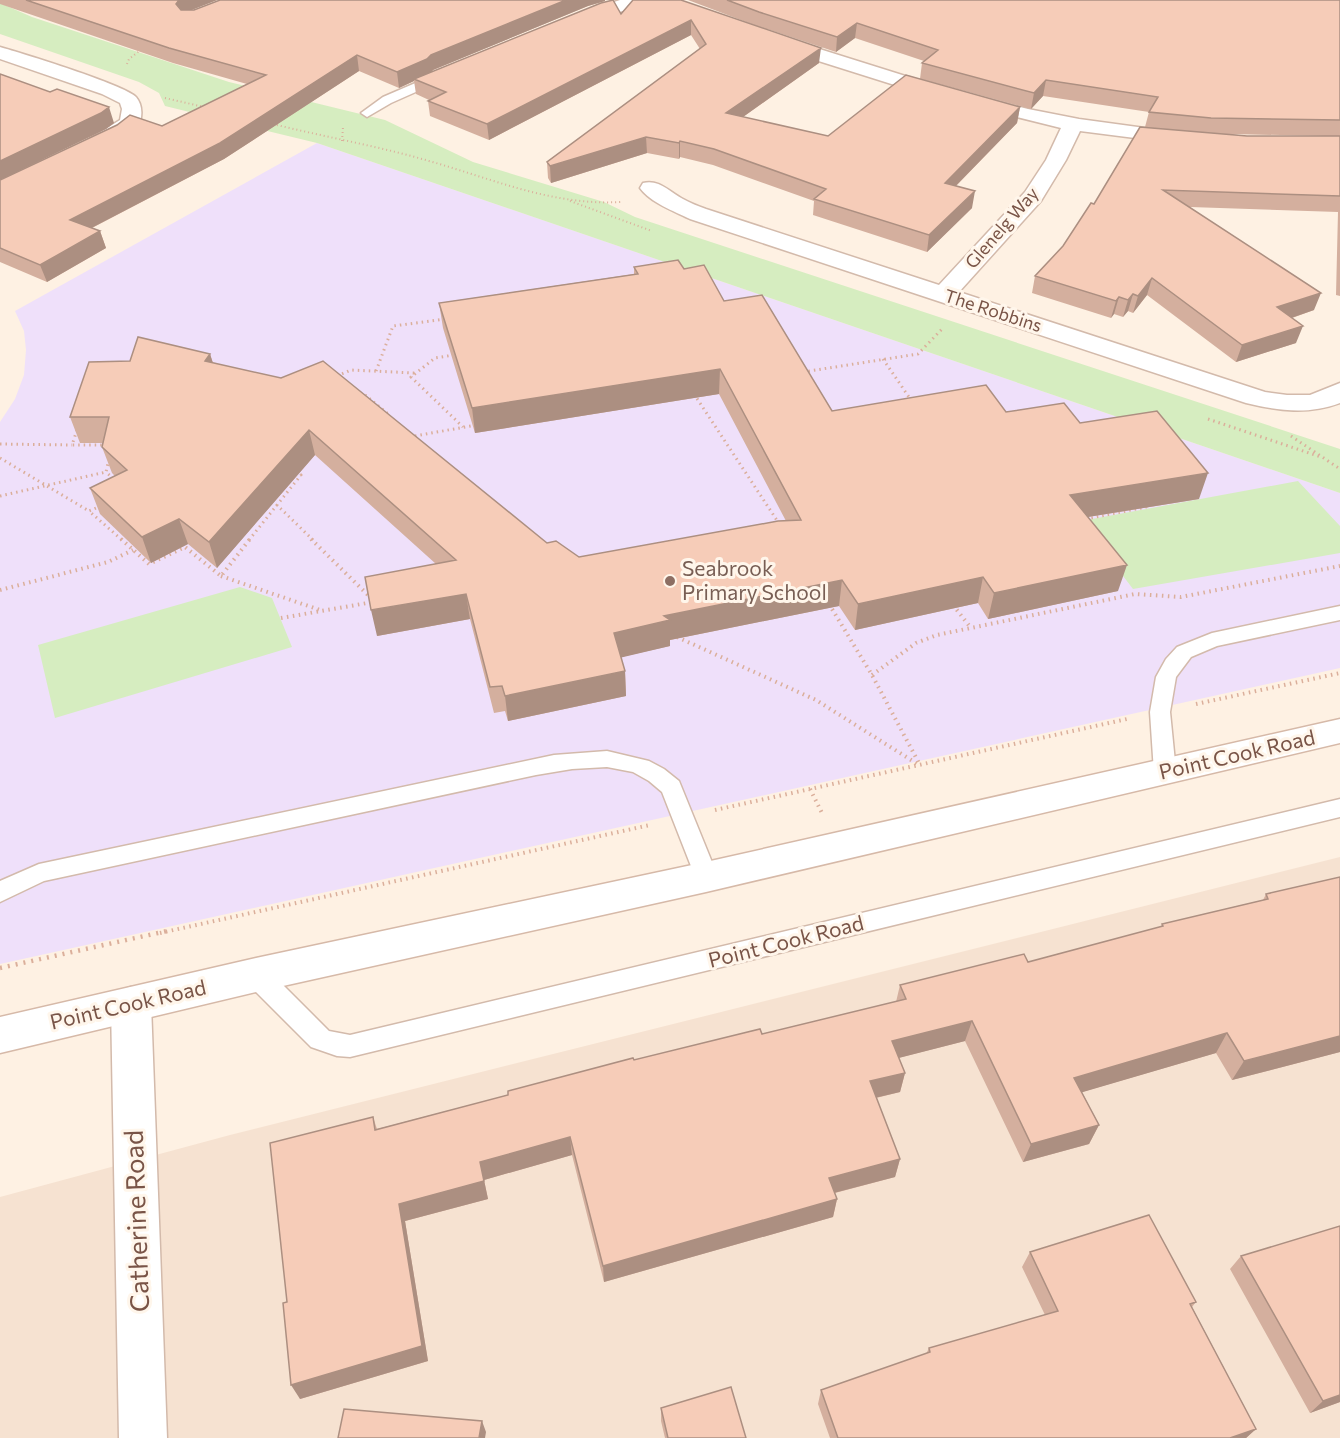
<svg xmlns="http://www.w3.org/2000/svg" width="1340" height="1438" viewBox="0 0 1340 1438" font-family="Commissioner,sans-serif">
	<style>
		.residential { fill: #f6e2d1 }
		.education { fill: #efe0fa }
		.green { fill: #d6edc0 }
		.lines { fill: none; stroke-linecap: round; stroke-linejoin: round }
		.service-casing { stroke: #d3baab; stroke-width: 3 }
		.minor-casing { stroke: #d3baab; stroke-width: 3 }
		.secondary-casing { stroke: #d6b9a8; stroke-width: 3 }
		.path-far3 { stroke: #dbaf9b; stroke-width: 2; stroke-dasharray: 1 3; stroke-linecap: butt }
		.path-far2 { stroke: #dbaf9b; stroke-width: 3; stroke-dasharray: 1.5 4; stroke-linecap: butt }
		.path-far1 { stroke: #dbaf9b; stroke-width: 4; stroke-dasharray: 1.5 4.5; stroke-linecap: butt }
		.path { stroke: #dbaf9b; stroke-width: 4.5; stroke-dasharray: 2 6; stroke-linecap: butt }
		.service { fill: #fff; fill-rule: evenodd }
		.minor { fill: #fff; fill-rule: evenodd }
		.secondary { fill: #fff; fill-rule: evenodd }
		.wall { fill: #d4af9e; fill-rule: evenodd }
		.shaded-wall { fill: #ac8f81 }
		.building { fill: #f6ccb8; stroke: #ac8f81; stroke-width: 1.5 }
		.education-dot { fill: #8d6e63; stroke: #fff6eb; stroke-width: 2 }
		.labels { text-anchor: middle; stroke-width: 6; stroke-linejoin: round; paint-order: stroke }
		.far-street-label { font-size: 18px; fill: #795447; stroke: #fff6eb }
		.education-label { font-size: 21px; fill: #785e54; stroke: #fff6eb; text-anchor: start }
		.street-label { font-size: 21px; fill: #795447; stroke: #fff6eb }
		.near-street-label { font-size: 26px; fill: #795447; stroke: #fff6eb }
	</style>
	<rect width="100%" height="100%" fill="#fef1e3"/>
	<!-- residential -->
	<path class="residential" d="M1340,857v581h-1340v-241l230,-62z"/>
	<!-- education -->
	<path class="education" d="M317,143l1023,350v175l-1340,296v-542l15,-23 9,-24 2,-25 -2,-19 -9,-20z"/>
	<!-- green -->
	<path class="green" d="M0,3l32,14 197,65 156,38 88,42 131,40 31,15 705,232v44l-1023,-350 -152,-37 -6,-13 -20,-11 -139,-48z
		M1298,481l42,45v27l-207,36 -52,-68z
		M240,587l32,11 20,49 -237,71 -17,-73z"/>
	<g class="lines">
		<defs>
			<path id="service" d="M441,72l6,4 -2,3 -54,24 -24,14 -6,-4 22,-16z
				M1340,606v14l-123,26 -26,11 -15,20 -6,35 6,60 -3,6 -8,2 -8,-2 -3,-6 -4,-60 6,-35 10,-18 11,-12 35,-14z
				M607,751l42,10 15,8 15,12 39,96 -4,7 -8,2 -8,-2 -36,-92 -13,-11 -16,-9 -26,-5 -35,2 -36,6 -492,106 -44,21v-21l39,-17 515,-109z
				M1340,799v18l-990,240 -13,-1 -26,-9 -64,-64 -3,-8 3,-8 9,-3 9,3 64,64 21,4z"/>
			<path id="minor" d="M620,0h26l-3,4 -64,22h-12l-3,-4 3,-4z
				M778,36l156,49 94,24 51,10 110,15 3,4 -3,4 -7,2 -102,-13 -14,29 -25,41 -82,91 306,100 22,3h23l30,-12v20c-32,12 -61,8 -94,0l-556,-184c-16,-8 -39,-16 -50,-31l3,-5c17,-4 26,9 40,16 7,4 15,7 23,10l233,76 86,-93 21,-32 15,-32 -141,-35 -149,-47 -2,-4 2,-4z
				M0,47c21,6 125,38 136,50 7,8 7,22 1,30 -14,9 -30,23 -46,19l-3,-4 3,-4 29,-18 2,-11 -2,-6 -18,-9 -102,-35z
				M131,987l14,5 6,12 16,434h-48l-8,-434 6,-12z"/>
			<path id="secondary" d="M1340,719v24l-634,149 -450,100 -256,61v-36l256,-59 450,-96z"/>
		</defs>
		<!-- service casing -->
		<use href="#service" class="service-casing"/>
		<!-- minor casing -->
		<use href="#minor" class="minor-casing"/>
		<!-- secondary casing -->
		<use href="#secondary" class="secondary-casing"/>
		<!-- path-far3 -->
		<path class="path-far3" d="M127,64l2,-5 13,-10
			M165,98l39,9
			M273,124c52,13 105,22 156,37 64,18 124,45 192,41
			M342,141l1,-14
			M570,201l82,30"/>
		<!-- path-far2 -->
		<path class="path-far2" d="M454,355l-19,3 -24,19 52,50
			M883,359l28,41
			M376,371l17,-45 53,-7
			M803,372l115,-18 25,-26
			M337,376l14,-6 64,3
			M694,394l86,131
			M365,395l23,19
			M1208,419l113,38
			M77,430l-5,15h34
			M415,436l61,-11
			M1291,436l49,33
			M0,444l72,1
			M0,458l89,53
			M109,459l-3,13 9,8
			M295,473l6,2 -24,30 36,35
			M0,496l106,-24
			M101,506l-12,5 33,29
			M1086,519l60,-12 -2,-2
			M249,540l28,-35"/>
		<!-- path-far1 -->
		<path class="path-far1" d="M121,539l28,25 36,-17 36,29 29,-37
			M311,539l59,58
			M221,576l99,34
			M0,590l108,-28 25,-12
			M829,604l43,71 48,90
			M953,605l18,23
			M281,618l92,-16
			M677,637l139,63 103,65
			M872,675l44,-32 21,-8 198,-41 46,3 159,-31
			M1196,704l144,-31
			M810,789l12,24
			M715,810l412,-91
			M160,933l490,-108"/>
		<!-- path -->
		<path class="path" d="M0,968l167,-37"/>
		<!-- service -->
		<use href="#service" class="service"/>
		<!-- minor -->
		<use href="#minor" class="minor"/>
		<!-- secondary -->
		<use href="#secondary" class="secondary"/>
	</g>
	<!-- wall -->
	<path class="wall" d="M0,0h217l-26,10 414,-9 -17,5 -155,64 -1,2 189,-58 133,11 -66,-25h652v296l-4,-1 2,-83 -148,-5 124,103 -22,8 4,25 -60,19 -89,-67 -14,18 -5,-2 -5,6 -9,-3 -3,4 -79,-25 3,-17 28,-30 31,-42 51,-77 4,-15 -106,-16 -12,13 -111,-30 2,-16 2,-2 -69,-23 -19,14 -69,-23 52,34 -76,54 85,19 192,-29 -3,16 -61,63 16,22 -45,44 -114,-37 1,-14 -101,-36 -33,-8 -1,2 -32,-6 -96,30 -3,-5 -1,-16 153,-113 -9,-14 -202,105 -59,-24 -2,-15 1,-1 -13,-6 -2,-13 -15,7 -40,-17 -135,88 -132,69 8,3 6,17 -59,34 -47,-20v-188l114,49 -8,6 -65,31 121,-34 85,-42 -74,-21 -173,-59zM1230,134l95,2h-78z
		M634,267l50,2 40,32 108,110 174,1 74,11 119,76 -111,18 30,74 -130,28 -10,-16 -123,27 -16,-24 -169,34v6l-49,11 4,14 1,25 -118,25 -3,-10 -11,2 -24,-94 -93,17 59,-72 -121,-109 -98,113 -29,-24 -37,19 -51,-49 -10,-26 25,-12 -3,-3 -10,-26 1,-4h-23l-10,-26 60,-56 80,-7 3,9 334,180 32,14 207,-36 -67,-127 -244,39 -32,-105 -4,-25 195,-29z
		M1340,877v175l-108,28 -16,-27 -134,39 17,33 -10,19 -66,18 -58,-121 -67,17 7,15 -5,19 -24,6 24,61 -5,18 -60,16 2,6 -4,18 -229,65 -32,-127 -88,25 4,19 -83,22 23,140 -128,38 -13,-97 86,-185 4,12 131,-34 126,-35 128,-26 134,-32 4,-17 128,-23 133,-35 1,-3 101,-24 3,-6z
		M1030,1252l166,50 -4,5 64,122 -10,9h-416l-12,-34 3,-14 105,-36 3,-6 116,-33 -23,-48z
		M1241,1256l99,146 -30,11 -80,-144z
		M661,1408l85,30h-81l-4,-17z"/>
	<!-- shaded-wall -->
	<path class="shaded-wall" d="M179,0h38l-33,13 -8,-9z
		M566,0h39v1l-17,5 -155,64 -4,5 -15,4v2l-15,7 -2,-16 34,-17z
		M691,20v15l-202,105 -2,-16z
		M857,23l-2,15 -19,14 1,-15z
		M821,48l-2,15 -93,66v-16z
		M357,55l2,16 -135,88 -148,77 -6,-16z
		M1046,80l-3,16 -12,13 3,-16z
		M109,107l5,16 -8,6 -106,51v-19z
		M1020,107l-3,16 -74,76 2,-16z
		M646,137l1,16 -96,30 -1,-17z
		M680,141v16l-1,2v-16z
		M975,191l-3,17 -45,44 2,-17z
		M100,231l6,17 -59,34 -7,-17z
		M1152,278l-5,17 -14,18 5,-17z
		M1321,293l-7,17 -43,15 6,-18z
		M1133,294l-5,17 -5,6 5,-17z
		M1119,297l-5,17 -3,4 5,-17z
		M1303,326l-7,17 -60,19 6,-17z
		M210,354l8,25 -13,-18z
		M720,369l-1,25 -244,39 -3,-25z
		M309,430l6,25 -98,113 -8,-26z
		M1208,473l-9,26 -136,22 7,-26z
		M179,519l9,25 -37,19 -9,-26z
		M1127,565l-9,26 -130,28 6,-26z
		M983,577l-5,26 -123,27 3,-26z
		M842,580l-3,26 -169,34v6l-55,13 -1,-26 50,-17z
		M466,594l4,25 -93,17 -6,-26z
		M625,671l1,25 -118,25 -3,-25z
		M972,1021l-7,20 -78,20 5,-20z
		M1227,1033l-11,20 -150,44 8,-19z
		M1340,1036v16l-108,28 12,-19z
		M905,1073l-5,19 -34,8 4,-19z
		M1099,1125l-10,19 -66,18 8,-18z
		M570,1137l2,18 -88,25 4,19 -83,22 23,140 -128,38 -9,-14 108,-181 81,-42z
		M900,1159l-5,18 -69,18 3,-17z
		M837,1199l-4,18 -229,65 -1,-16z
		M1340,1395v7l-30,11 13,-12z
		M482,1421l4,11 -1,6h-6z
		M1256,1429l-10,9h-16z"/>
	<!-- building -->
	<path class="building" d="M26,0h153l-3,4 5,6h13l26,-10h346l-135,55 -4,4 -30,13 -40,-17 -137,88 -150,77 30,11 -60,34 -40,-17v-68l117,-55 13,-10 32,11 104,-51 -97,-27z
		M613,0l8,14 12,-14h48l140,48 -95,65 102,23 78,-61 114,32 -75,76 30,8 -46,44 -115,-36 12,-10 -112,-40 -34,-8 -1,2 -33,-6 -96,29 -3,-4 159,-118 -15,-24 -204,104 -59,-23 18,-9 -32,-13 187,-76z
		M727,0h613v120l-129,-2 -62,-6 9,-15 -112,-17 -12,13 -112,-30 16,-13 -81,-27 -20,14 -78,-25z
		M0,74l50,18 7,-3 52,18 -8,6 -101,48z
		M1140,127l107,9h93v60l-177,-6 158,103 -44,14 26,19 -61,19 -90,-67 -14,18 -5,-2 -5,6 -9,-3 -3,4 -81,-25 28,-30 28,-43 3,1z
		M678,260l6,9 20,-4 20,36 38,-6 70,116 154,-26 20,27 58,-9 16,20 77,-12 51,62 -138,22 57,70 -133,28 -11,-16 -125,27 -16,-24 -178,36 6,4 -56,13 11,38 -120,25 -3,-10 -12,1 -24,-93 -95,16 -6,-33 91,-17 -147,-130 -100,112 -30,-23 -37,18 -52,-49 37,-18 -25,-23 7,-30h-39l19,-55 41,-1 8,-24 72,17 -5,7 76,17 42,-17 224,182 9,-2 23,16 199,-36 23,-1 -81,-151 -248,39 -33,-105 199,-29 -4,-7z
		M1340,877v159l-96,25 -17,-28 -153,45 25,47 -68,19 -59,-123 -80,20 13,32 -35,8 30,78 -71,19 8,21 -234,67 -33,-129 -90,25 4,19 -85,23 23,142 -131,39 -8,-82 4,-1 -17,-159 103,-26 2,13 133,-35v-4l125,-33 1,2 126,-31 2,5 144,-35 -6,-14 124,-31 4,8 135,-36 -1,-2 106,-25 -2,-5z
		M1149,1215l47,87 -6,2 66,125 -26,9h-392l-17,-48 109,-38 -1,-4 129,-37 -28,-59z
		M1340,1226v169l-17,6 -82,-145z
		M731,1387l15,51h-78l-7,-30z
		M344,1409l138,12 -3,17h-141z"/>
	<!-- markers -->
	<circle class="education-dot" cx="670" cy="581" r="6"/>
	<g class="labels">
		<!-- far-street labels -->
		<g class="far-street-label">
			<text transform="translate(1002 228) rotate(-49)" y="6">Glenelg Way</text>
			<text transform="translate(993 311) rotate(18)" y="6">The Robbins</text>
		</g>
		<!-- education labels -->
		<g class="education-label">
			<text x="682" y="576">Seabrook<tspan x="682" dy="24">Primary School</tspan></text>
		</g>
		<!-- street labels -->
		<g class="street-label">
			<text transform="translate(1237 755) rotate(-13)" y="7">Point Cook Road</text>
			<text transform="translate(786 942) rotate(-14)" y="7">Point Cook Road</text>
			<text transform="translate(128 1005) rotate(-13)" y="7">Point Cook Road</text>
		</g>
		<!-- near-street labels -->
		<g class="near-street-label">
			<text transform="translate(137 1221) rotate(-92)" y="9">Catherine Road</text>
		</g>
	</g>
</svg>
